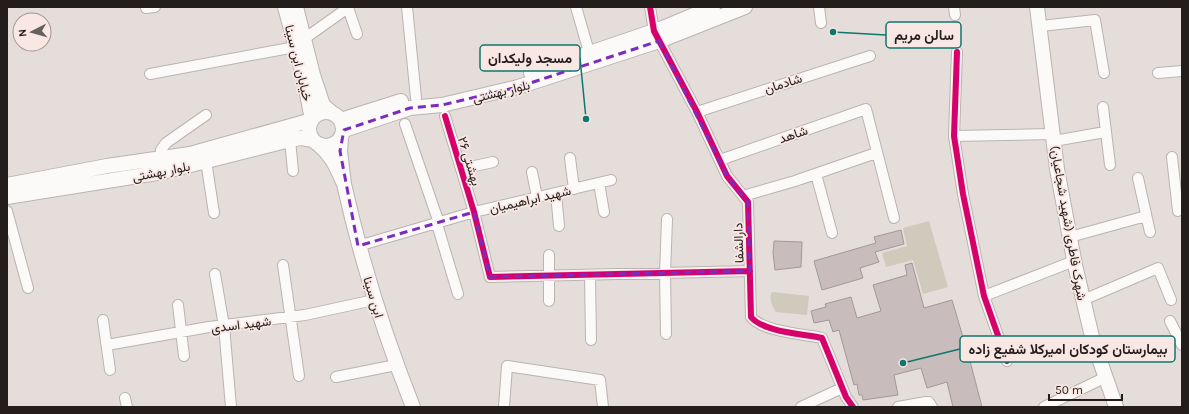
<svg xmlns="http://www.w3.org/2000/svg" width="1189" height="414" viewBox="0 0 1189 414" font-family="Karla,Vazirmatn,sans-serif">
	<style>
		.green { fill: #cfcabb }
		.building { fill: #c8bdbc; stroke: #9f9998 }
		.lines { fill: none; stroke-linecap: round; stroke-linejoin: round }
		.street-casing { stroke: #bab3b1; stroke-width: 12 }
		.secondary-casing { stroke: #bab3b1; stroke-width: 16 }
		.street { stroke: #fbfaf9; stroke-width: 10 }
		.secondary { stroke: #fbfaf9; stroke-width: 14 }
		.cycleway-casing { stroke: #f8e7e2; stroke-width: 8 }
		.cycleway { stroke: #d6006c; stroke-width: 6 }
		.marked { fill: none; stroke: #7b2cbf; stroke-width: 3; stroke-dasharray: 8 5; stroke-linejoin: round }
		.labels { text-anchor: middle; stroke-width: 3.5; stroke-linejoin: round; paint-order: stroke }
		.street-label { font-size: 13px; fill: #231d1b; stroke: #f8e7e2 }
		.leader { fill: none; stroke: #0f766e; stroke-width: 1.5 }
		.callout-dot { fill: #0f766e; stroke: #f8e7e2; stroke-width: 1.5 }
		.callout { fill: #f8e7e2; stroke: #0f766e; stroke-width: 1.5 }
		.callout-label { font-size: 14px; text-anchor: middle; font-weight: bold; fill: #231d1b }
	</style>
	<rect width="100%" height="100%" fill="#e5ddda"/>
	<!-- green -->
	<path class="green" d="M929,221l19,66 -25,7 -10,-34 -27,7 -4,-14 25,-7 -4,-18z
		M772,292l37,4 -2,19 -31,-3c-3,-5 -8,-13 -4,-20z"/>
	<!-- building -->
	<path class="building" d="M901,230l3,14 -29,8 4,10 -19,6 3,10 -41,12 -8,-29 62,-18 -2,-6z
		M774,241l28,1 -1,25 -26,3 -2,-17z
		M912,263l12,45 28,-8 18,61 12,46h-29l-6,-25 -20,6 -6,-20 -27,7 4,20 -35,5 -1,-5h-3l-2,-11 -3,1 -15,-55 -6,2 -4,-12 -15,3 -3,-12 15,-4 -1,-3 26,-7 6,21 24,-7 -8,-26 34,-10 -2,-10z"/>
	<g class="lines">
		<defs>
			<path id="street" d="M407,7l9,91
				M576,7l13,45
				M650,7l4,24 43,81 30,64 21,26 3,115c12,15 53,17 71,21l24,59 7,10
				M819,7l2,16
				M954,7l1,8
				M146,8l9,-1
				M348,8l9,26
				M1041,26l54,-6 9,53
				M304,39l45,-32
				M957,52l-3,84 9,58 21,102 23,65
				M1158,73l24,-2
				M150,74l145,-27
				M1103,107l7,58
				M697,112l173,-56
				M445,116l29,96 16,65 260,-6
				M405,124l34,99
				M954,136l99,-2
				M290,140l3,31
				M1054,141l51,-9
				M1172,157l6,54
				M570,158l4,31
				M161,159v-9l5,-7 40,-28
				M720,160l146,-51 28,109
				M206,161l8,52
				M461,169l32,-7
				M532,172l5,25
				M816,174l16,59
				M1138,178l12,54
				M599,183l5,29
				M556,193l3,33
				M743,196l52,-15 81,-28
				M7,211l21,77
				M437,224l21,70
				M1070,237l76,-21
				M358,246l116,-34 137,-32
				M283,265l16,111
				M215,274l9,52 7,81
				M590,275l1,65
				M984,296l90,-35
				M1083,300l75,-32 13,32
				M549,301v-46
				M178,305l6,51
				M103,320l7,50
				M1170,321l12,24
				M666,334l-1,-60 2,-55
				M107,345l102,-18 96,-12 69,-15
				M336,377l60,-12
				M125,398l2,9
				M504,407l3,-41 93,14 3,27
				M801,407l41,-19
				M898,407l28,-5h3l3,5
				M1044,407l62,-30"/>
			<path id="secondary" d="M296,7l17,68 10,30 9,8
				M1037,7l20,162 18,96 18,76 23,66
				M531,73l132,-45 50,-21
				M309 129a17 17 0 1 1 34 0a17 17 0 1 1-34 0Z
				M341,120l60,-19
				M344,130l66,-22 32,-3 76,-18 141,-46 86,-34
				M318,144c15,13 18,23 26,40l-4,-33 1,-12
				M344,184c17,76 40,150 69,223
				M7,185l100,-19 83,-12 122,-34 -8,-42 -19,-71
				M7,197l156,-25 127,-32 11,-2 12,2"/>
		</defs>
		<!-- street casing -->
		<use href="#street" class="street-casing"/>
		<!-- secondary casing -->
		<use href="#secondary" class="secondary-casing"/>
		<!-- street -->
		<use href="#street" class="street"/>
		<!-- secondary -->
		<use href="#secondary" class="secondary"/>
		<defs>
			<path id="cycleway" d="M650,7l4,24 43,81 30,64 21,26 3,115c12,15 53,17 71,21l24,59 7,10
				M957,52l-3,84 9,58 21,102 23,65
				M445,116l29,96 16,65 260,-6"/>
		</defs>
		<!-- cycleway casing -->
		<use href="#cycleway" class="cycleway-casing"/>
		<!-- cycleway -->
		<use href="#cycleway" class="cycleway"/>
	</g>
	<!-- marked area -->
	<path class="marked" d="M659,41l68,135 21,26 2,69 -260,6 -16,-65 -116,34 -18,-95 4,-21 66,-22 32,-3 76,-18z"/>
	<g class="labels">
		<!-- street labels -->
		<g class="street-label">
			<text transform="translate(299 63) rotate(76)" y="5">خیابان ابن سینا</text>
			<text transform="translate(783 83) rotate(-18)" y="5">شادمان</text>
			<text transform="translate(501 91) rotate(-14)" y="5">بلوار بهشتی</text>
			<text transform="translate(793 134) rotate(-19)" y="5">شاهد</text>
			<text transform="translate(470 161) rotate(73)" y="5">بهشتی ۲۶</text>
			<text transform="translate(161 171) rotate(-11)" y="5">بلوار بهشتی</text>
			<text transform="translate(530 199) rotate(-13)" y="5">شهید ابراهیمیان</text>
			<text transform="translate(1069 223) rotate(80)" y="5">شهرک فاطری (شهید شجاعیان)</text>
			<text transform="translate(738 243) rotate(-92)" y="5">دارالشفا</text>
			<text transform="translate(374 297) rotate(73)" y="5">ابن سینا</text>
			<text transform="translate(241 324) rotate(-7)" y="5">شهید اسدی</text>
		</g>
	</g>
	<!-- callouts -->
	<path class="leader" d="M833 32L886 35M586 119L580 58M903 363L960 349"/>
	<g class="callout-dot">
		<circle cx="833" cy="32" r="4"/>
		<circle cx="586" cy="119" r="4"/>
		<circle cx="903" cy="363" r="4"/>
	</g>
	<g class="callout">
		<rect x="886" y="22" width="75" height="26" rx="4"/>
		<rect x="480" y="45" width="100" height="26" rx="4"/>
		<rect x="960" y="336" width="215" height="26" rx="4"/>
	</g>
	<g class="callout-label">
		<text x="924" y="40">سالن مریم</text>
		<text x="530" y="63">مسجد ولیکدان</text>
		<text x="1068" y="354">بیمارستان کودکان امیرکلا شفیع زاده</text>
	</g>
	<!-- border -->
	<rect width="1189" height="414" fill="none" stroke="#231d1b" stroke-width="16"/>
	<!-- north arrow -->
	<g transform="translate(32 32) rotate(264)"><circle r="19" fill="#f8e7e2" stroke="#a39692"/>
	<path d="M0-3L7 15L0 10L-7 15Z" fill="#67605e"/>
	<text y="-6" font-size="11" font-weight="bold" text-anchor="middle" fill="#231d1b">N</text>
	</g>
	<!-- scale -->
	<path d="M1049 394v6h73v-6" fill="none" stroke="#231d1b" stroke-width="2"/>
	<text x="1055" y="394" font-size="12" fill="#231d1b" stroke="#f8e7e2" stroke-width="3" paint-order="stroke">50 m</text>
</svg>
